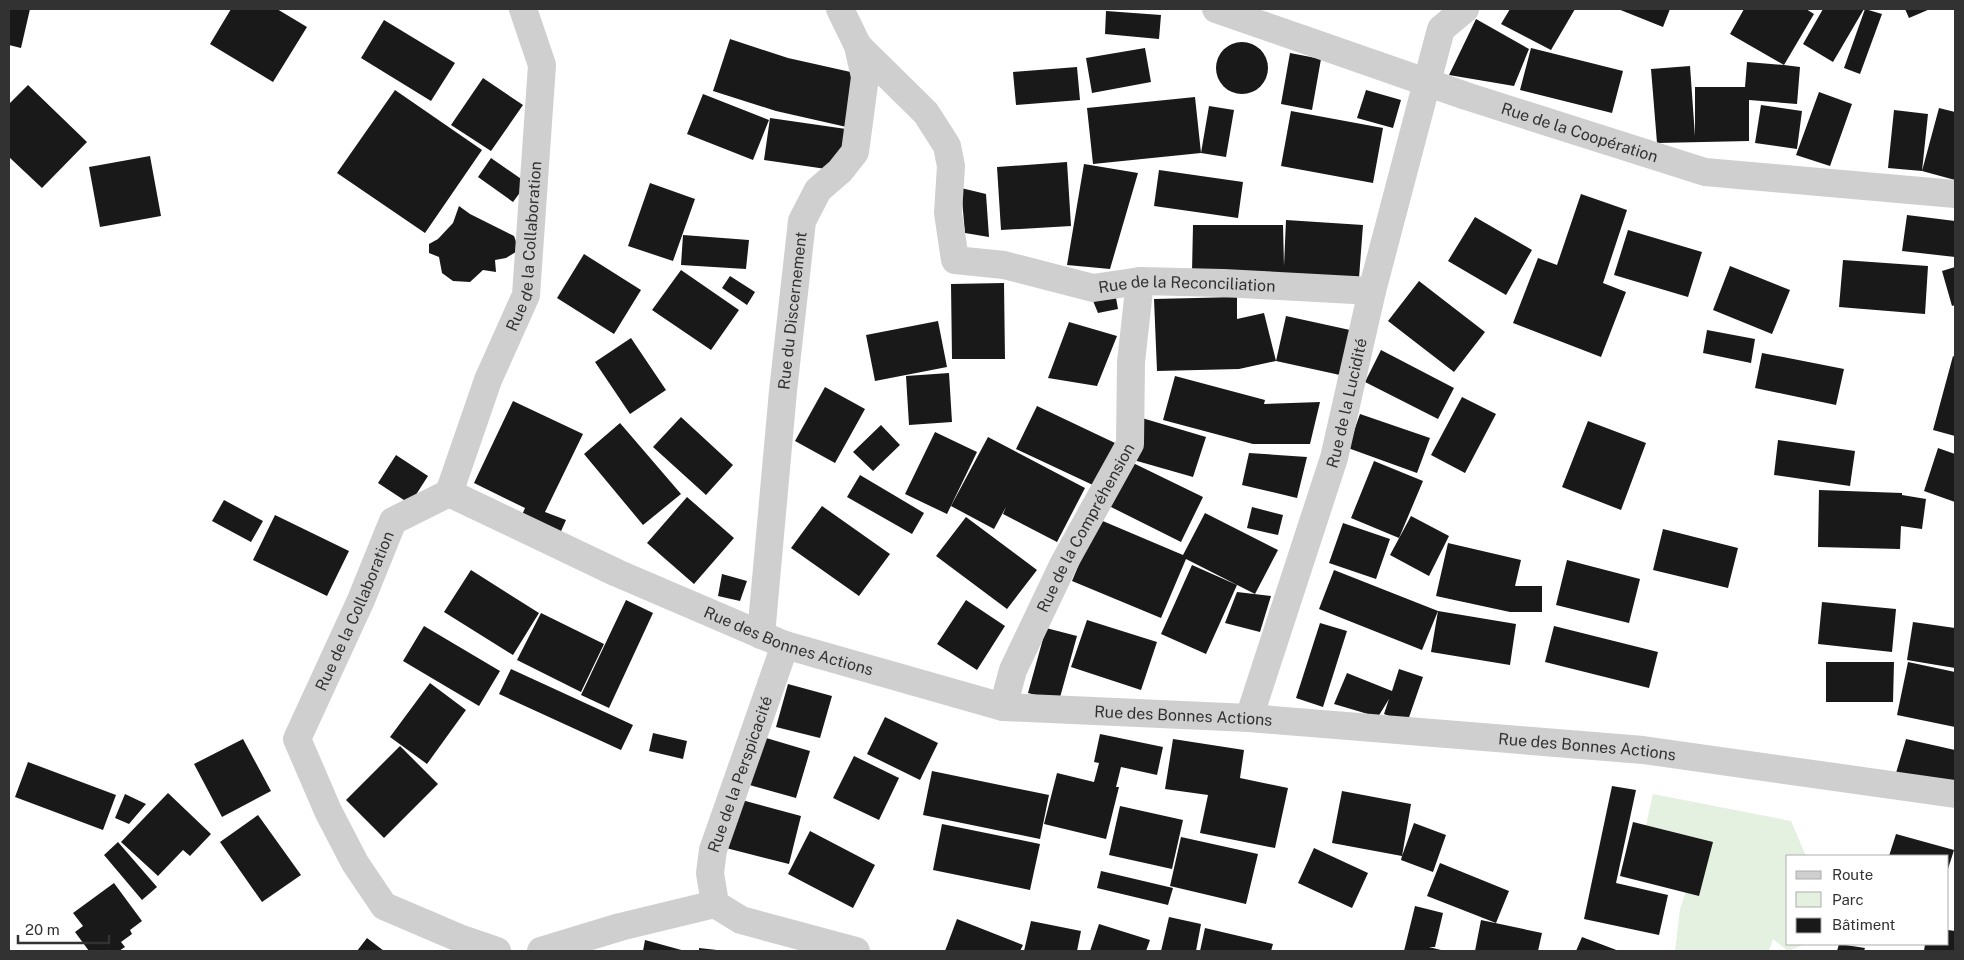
<svg xmlns="http://www.w3.org/2000/svg" width="1964" height="960" viewBox="0 0 1964 960" font-family="'Public Sans',sans-serif">
	<style>
		.green { fill: #e4f0e0 }
		.building { fill: #191919 }
		.lines { fill: none; stroke-linecap: round; stroke-linejoin: round }
		.street { stroke: #cfcfcf; stroke-width: 28 }
		.labels { text-anchor: middle; stroke-width: 5; stroke-linejoin: round; paint-order: stroke }
		.street-label { font-size: 16px; fill: #323232; stroke: #fff }
	</style>
	<rect width="100%" height="100%" fill="#fff"/>
	<!-- green -->
	<path class="green" d="M1653,794l138,27 15,35h-18v88h18l-18,7 -15,-12 -4,12h-94l5,-42 15,-44 -49,-40z"/>
	<!-- building -->
	<path class="building" d="M9,9h21l-9,39 -12,-3z
		M231,9h46l30,18 -34,55 -63,-38z
		M1510,9h65l-24,41 -50,-26z
		M1618,9h52l-7,18z
		M1744,9h62l8,5 -30,51 16,2 -3,37 -48,-4v41l-92,2 -6,-74 39,-3 5,70v-49h50l2,-25 37,3 -54,-31z
		M1823,9h41l-31,53 -30,-18z
		M1865,9l17,5 -22,60 -16,-6z
		M1905,9h25l-21,9z
		M1106,11l55,4 -2,24 -54,-5z
		M1476,19l53,30 -15,37 -65,-11z
		M384,20l71,43 -24,38 -70,-43z
		M730,39l58,19 76,17 -13,53 -75,-17 -63,-20z
		M1216 68a26 26 0 1 1 52 0a26 26 0 1 1-52 0Z
		M1145,48l6,34 -59,11 -6,-35z
		M1531,48l92,23 -11,42 -92,-23z
		M1290,53l31,6 -9,51 -31,-6z
		M1077,67l3,33 -64,5 -3,-33z
		M483,78l40,27 -32,46 -40,-26z
		M28,85l59,57 -45,46 -33,-31v-53z
		M395,90l87,60 -57,83 -88,-60z
		M1366,90l35,10 -8,28 -36,-10z
		M1819,92l33,12 -22,62 -34,-11z
		M703,94l66,26 -16,40 -66,-26z
		M1195,97l6,56 -108,11 -6,-56z
		M1761,105l41,6 -5,38 -42,-6z
		M1209,106l25,4 -8,47 -25,-4z
		M1939,108l16,4v68l-33,-9 -34,-3 6,-58 34,4 -6,57z
		M1291,111l92,17 -10,55 -92,-17z
		M770,118l76,11 -6,42 -76,-11z
		M150,156l11,60 -61,11 -11,-60z
		M491,158l36,25 -14,19 -35,-25z
		M1067,162l4,64 -70,4 -4,-63z
		M1084,164l54,9 -28,96 -43,-4z
		M1159,170l84,12 -5,36 -84,-12z
		M650,183l45,16 -22,62 -45,-15z
		M961,188l25,6 3,43 -24,-4z
		M1581,194l46,16 -24,73 23,9 -25,65 -88,-34 25,-65 19,7z
		M459,206l11,8 44,22 5,14 -13,8 -11,2 1,12 -13,-2 -13,12 -17,-1 -11,-8 -3,-16 -10,-4v-9l9,-5 15,-16z
		M1907,215l48,6v36l-53,-6z
		M1475,217l57,33 -26,45 -58,-34z
		M1286,220l77,5 -4,53 -167,-6 1,-47h90l1,41z
		M1628,230l74,22 -14,45 -74,-22z
		M683,235l66,5 -3,29 -65,-4z
		M584,254l57,36 -27,44 -57,-36z
		M1843,260l85,6 -3,48 -86,-7z
		M1730,266l60,24 -18,44 -59,-24z
		M1955,267v38l-3,1 -10,-35z
		M681,270l58,40 -28,40 -59,-40z
		M730,276l25,16 -8,13 -25,-17z
		M1419,281l66,51 -31,40 -66,-51z
		M1004,283l1,76h-53l-1,-75z
		M1115,292l3,17 -20,4 -7,-17z
		M1237,297v22l27,-6 12,48 -37,8 -82,2 -3,-72z
		M1286,316l64,14 -10,45 -64,-14z
		M938,321l9,46 -72,14 -9,-46z
		M1069,322l48,14 -20,50 -49,-8z
		M1707,330l48,9 -4,24 -48,-10z
		M631,338l35,52 -36,24 -35,-52z
		M1381,350l73,38 -16,31 -73,-37z
		M1762,353l82,16 -8,36 -81,-17z
		M1953,356l2,1v79l-22,-6z
		M949,373l3,49 -43,3 -3,-49z
		M1175,376l90,24 -1,4 56,-2 -10,42h-57l-90,-24z
		M825,387l40,22 -30,54 -40,-22z
		M1462,397l34,17 -31,59 -34,-18z
		M513,401l70,33 -38,78 21,8 -8,18 -39,-16 6,-14 -51,-25z
		M1037,406l78,37 -20,43 -79,-37z
		M1360,414l70,24 -13,35 -69,-25z
		M681,417l52,48 -27,30 -53,-48z
		M1142,418l64,19 -13,40 -63,-18z
		M1588,421l58,22 -25,67 -59,-23z
		M620,423l61,71 -38,31 -59,-71z
		M881,425l19,20 -27,26 -20,-19z
		M935,432l42,20 -30,62 -42,-20z
		M988,437l97,51 -28,54 -54,-28 3,-7 -12,22 -43,-23z
		M1778,440l77,11 -5,35 -76,-11z
		M1938,448l17,6v48l-31,-11z
		M1249,453l58,4 -10,41 -55,-13z
		M396,455l32,21 -18,28 -32,-21z
		M1129,461l74,36 -22,45 -74,-37z
		M1374,461l49,20 -24,57 -48,-20z
		M860,475l64,38 -12,21 -65,-37z
		M1819,490l83,3v2l24,4 -4,30 -21,-3 -1,23 -82,-2z
		M687,497l47,41 -40,46 -47,-41z
		M224,500l39,21 -12,21 -39,-21z
		M822,506l68,48 -31,42 -68,-48z
		M1252,507l31,8 -5,20 -31,-7z
		M1205,513l73,37 -23,44 -69,-35 -25,59 -89,-37 26,-62 85,36z
		M275,515l74,36 -22,45 -74,-36z
		M1411,516l38,20 -20,40 -39,-21z
		M966,517l71,53 -30,39 -71,-53z
		M1343,523l47,16 -14,40 -47,-16z
		M1663,529l75,19 -10,40 -75,-18z
		M1448,543l73,17 -6,26h27v26h-32l-74,-16z
		M1567,560l73,19 -11,44 -73,-18z
		M1192,565l45,20 -31,69 -45,-20z
		M471,570l68,43 -26,42 -69,-43z
		M1334,570l104,41 -16,39 -103,-41z
		M722,574l25,7 -7,20 -22,-5z
		M1237,592l34,4 -11,36 -35,-9z
		M626,600l27,13 -44,95 -28,-13z
		M966,600l39,26 -28,44 -40,-26z
		M1822,602l74,7 -4,43 -74,-8z
		M1438,611l78,13 -6,41 -79,-13z
		M541,613l63,31 -23,48 -64,-32z
		M1087,620l70,22 -16,48 -70,-23z
		M1913,622l42,6v40l-48,-8z
		M1320,623l27,8 -24,76 -27,-9z
		M424,626l76,45 -21,35 -76,-45z
		M1554,626l104,26 -9,36 -104,-26z
		M1046,628l31,8 -18,65 -31,-8z
		M1826,662h68l-1,40h-67z
		M1908,662l47,10v55l-58,-12z
		M511,669l122,56 -12,25 -122,-56z
		M1399,669l24,8 -16,46 -23,-9 5,-15 -11,18 -44,-13 13,-31 45,18z
		M430,683l36,27 -39,54 -37,-27z
		M788,684l44,12 -12,42 -44,-11z
		M885,717l53,26 -18,37 -53,-26z
		M653,733l34,8 -4,18 -34,-8z
		M1100,734l63,13 -6,28 -36,-8 -5,20h3l-13,52 -62,-15 13,-51 37,9 5,-19 -5,-1z
		M756,735l54,16 -14,47 -54,-15z
		M243,739l28,52 -49,26 -28,-53z
		M1173,739l71,11 -4,28 48,10 -13,60 -75,-15 8,-38 -43,-6z
		M1906,739l49,11v34l-59,-11z
		M400,746l38,38 -54,54 -38,-38z
		M854,756l45,22 -20,42 -46,-22z
		M28,762l88,33 -13,35 -88,-33z
		M932,771l117,24 -9,44 -117,-24z
		M1612,786l24,4 -20,93 52,12 -9,40 -75,-16z
		M1342,791l69,13 -9,52 12,-33 32,12 -13,37 -32,-12 1,-4 -70,-13z
		M168,793l43,41 -21,22 -7,-6 -25,26 -37,-34z
		M125,794l21,10 -17,20 -14,-6z
		M738,799l63,17 -12,48 -63,-16z
		M1120,806l63,14 -11,49 -63,-14z
		M258,815l43,60 -39,27 -42,-60z
		M1633,822l80,20 -14,54 -79,-20z
		M942,824l98,20 -10,46 -97,-20z
		M810,831l65,34 -22,43 -65,-34z
		M1896,834l58,16 -6,19v-13h-59z
		M1181,837l77,17 -12,50 -76,-18z
		M118,842l39,45 -15,13 -38,-45z
		M1314,848l54,25 -16,35 -54,-25z
		M1440,863l69,28 -13,32 -69,-27z
		M1101,871l72,17 -5,17 -71,-17z
		M114,883l28,38 -12,9 2,4 -11,8 4,5 -6,4h-30l-14,-19 8,-6 -10,-13z
		M1415,906l28,7 -8,34h-6l16,4h-41z
		M1169,917l32,7 -5,27h-35z
		M957,919l66,26 -3,6h-75z
		M1481,920l61,13 -4,18h-63z
		M1031,921l50,10 -4,20h-53z
		M1099,924l51,16 -4,11h-56z
		M1205,928l68,16 -2,7h-71z
		M1948,930l7,1v20h-31l1,-7h23z
		M1582,937l37,14h-43z
		M367,938l17,13h-27z
		M645,940l40,11h-42z
		M1839,944l26,4 -1,3h-27z
		M699,948l18,2v1h-18z"/>
	<g class="lines">
		<!-- street -->
		<g class="street">
			<path id="s1" d="M1216,9l250,87 239,76 250,22"/>
			<path id="s2" d="M858,46l68,67 21,33 4,20 -3,47 7,47 49,5 89,23 47,-7 83,2 149,8"/>
			<path id="s3" d="M449,493l168,80 168,72 218,62 246,11 394,32 312,44"/>
			<path id="s4" d="M761,635l22,-244 19,-170 16,-31 22,-19 15,-19 10,-75 -7,-31 -18,-37"/>
			<path id="s5" d="M1003,707l10,-37 51,-107 66,-119 1,-82 9,-81"/>
			<path id="s6" d="M1249,718l85,-260 38,-167 69,-262 24,-20"/>
			<path id="s7" d="M715,904l-5,-31 3,-23 72,-205"/>
			<path id="s8" d="M497,951l-38,-13 -75,-32 -29,-43 -27,-52 -31,-72 64,-139 32,-79 56,-28 39,-113 38,-85 16,-230 -19,-56"/>
			<path d="M541,951l79,-24 95,-23 26,16 115,31"/>
		</g>
	</g>
	<g class="labels">
		<!-- street labels -->
		<g class="street-label">
			<text dy="6" stroke="none"><textPath href="#s1" startOffset="384">Rue de la Coopération</textPath></text>
			<text dy="6" stroke="none"><textPath href="#s8" startOffset="872">Rue de la Collaboration</textPath></text>
			<text dy="6" stroke="none"><textPath href="#s2" startOffset="485">Rue de la Reconciliation</textPath></text>
			<text dy="6" stroke="none"><textPath href="#s4" startOffset="326">Rue du Discernement</textPath></text>
			<text dy="6" stroke="none"><textPath href="#s6" startOffset="330">Rue de la Lucidité</textPath></text>
			<text dy="6" stroke="none"><textPath href="#s5" startOffset="198">Rue de la Compréhension</textPath></text>
			<text dy="6" stroke="none"><textPath href="#s8" startOffset="451">Rue de la Collaboration</textPath></text>
			<text dy="6" stroke="none"><textPath href="#s3" startOffset="371">Rue des Bonnes Actions</textPath></text>
			<text dy="6" stroke="none"><textPath href="#s3" startOffset="776">Rue des Bonnes Actions</textPath></text>
			<text dy="6" stroke="none"><textPath href="#s3" startOffset="1181">Rue des Bonnes Actions</textPath></text>
			<text dy="6" stroke="none"><textPath href="#s7" startOffset="135">Rue de la Perspicacité</textPath></text>
		</g>
	</g>
	<!-- border -->
	<rect width="1964" height="960" fill="none" stroke="#323232" stroke-width="20"/>
	<!-- legend -->
	<rect x="1786" y="855" width="162" height="90" fill="#ffffff" stroke="#adadad"/>
	<rect x="1796" y="871" width="25" height="8" fill="#cfcfcf" stroke="#adadad"/>
	<text x="1832" y="880" font-size="15" fill="#323232">Route</text>
	<rect x="1796" y="892" width="25" height="15" fill="#e4f0e0" stroke="#adadad"/>
	<text x="1832" y="905" font-size="15" fill="#323232">Parc</text>
	<rect x="1796" y="918" width="25" height="15" fill="#191919" stroke="#adadad"/>
	<text x="1832" y="930" font-size="15" fill="#323232">Bâtiment</text>
	<!-- scale -->
	<path d="M18 935v8h91v-8" fill="none" stroke="#323232" stroke-width="2.5"/>
	<text x="25" y="935" font-size="15" fill="#323232" stroke="#ffffff" stroke-width="4" paint-order="stroke">20 m</text>
</svg>
